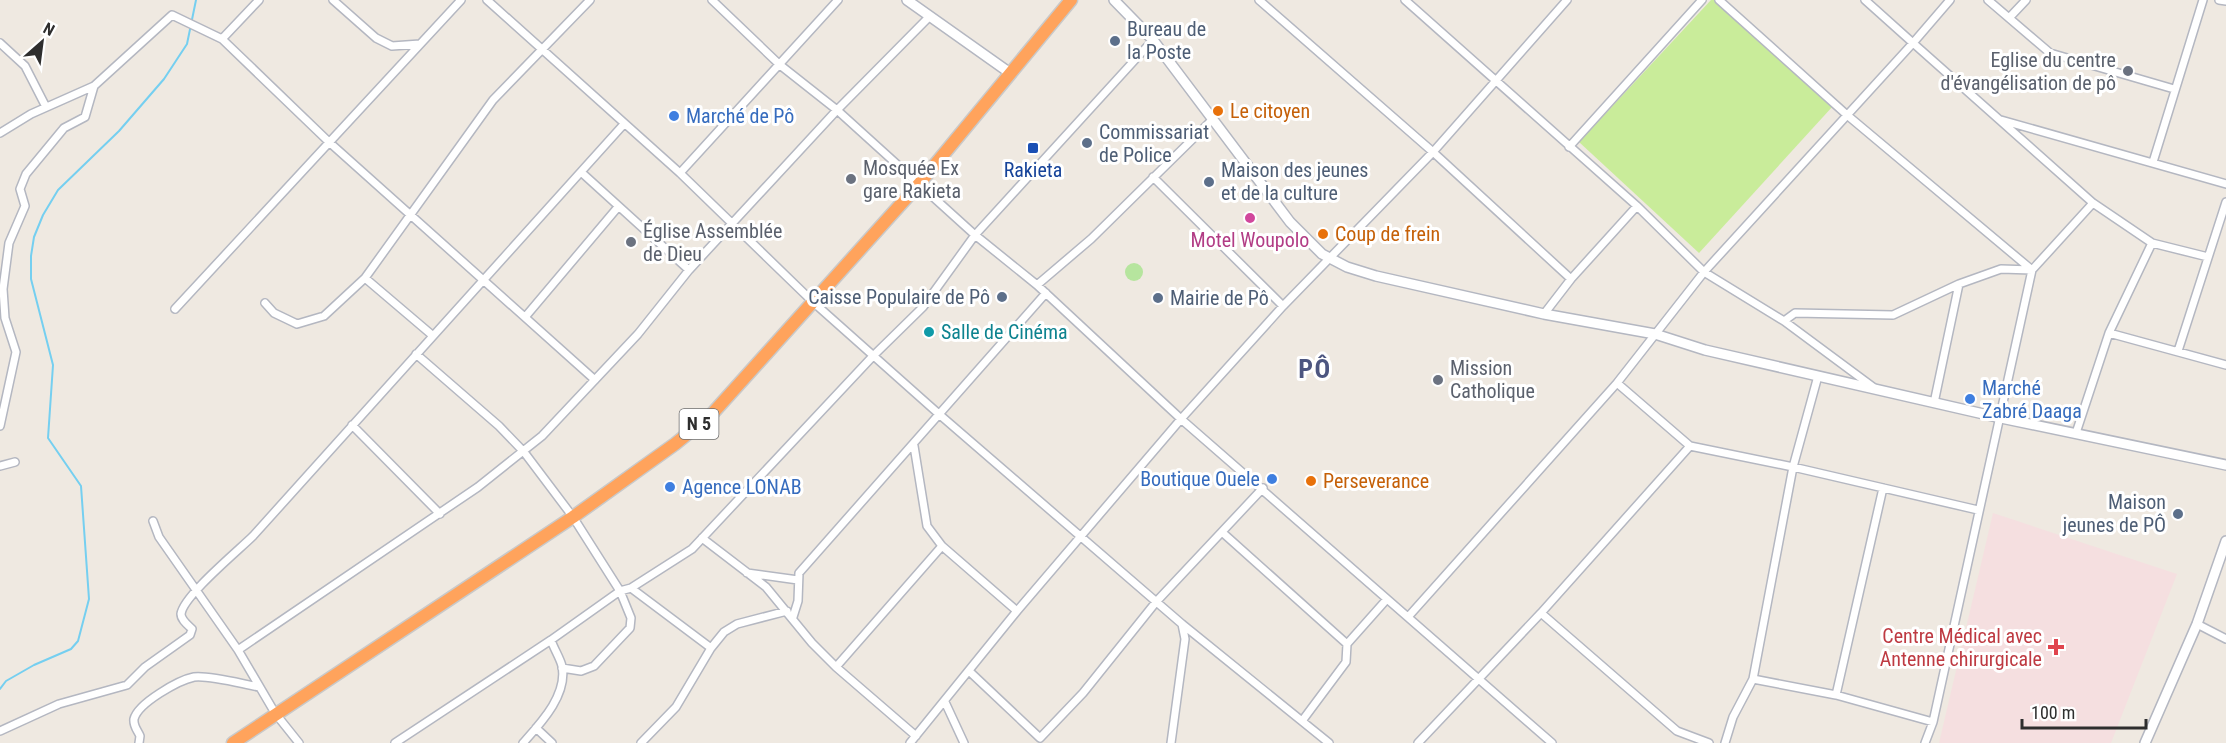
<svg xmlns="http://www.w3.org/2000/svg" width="2226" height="743" viewBox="0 0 2226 743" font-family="'Roboto Condensed',sans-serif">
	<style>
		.medical { fill: #f5dfe0 }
		.green { fill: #b6e59e }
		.pitch { fill: #c9ec9a }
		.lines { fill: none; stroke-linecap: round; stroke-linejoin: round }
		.stream { stroke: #75cff0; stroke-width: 2 }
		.street-casing { stroke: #b4b7c1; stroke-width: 10 }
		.secondary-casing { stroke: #b4b7c1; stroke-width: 12 }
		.highway-casing { stroke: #c9c9c9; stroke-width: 15 }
		.street { stroke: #fff; stroke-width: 7 }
		.secondary { stroke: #fff; stroke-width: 9 }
		.highway { stroke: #ffa35c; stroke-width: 12 }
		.service-dot { fill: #5c6f8a; stroke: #fff; stroke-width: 2 }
		.worship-dot { fill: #6b7280; stroke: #fff; stroke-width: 2 }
		.food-dot { fill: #e8710a; stroke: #fff; stroke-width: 2 }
		.shop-dot { fill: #3f7fe0; stroke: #fff; stroke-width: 2 }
		.transit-dot { fill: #1a4fb4; stroke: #fff; stroke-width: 2 }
		.hotel-dot { fill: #d1479c; stroke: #fff; stroke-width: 2 }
		.culture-dot { fill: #0f9aa8; stroke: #fff; stroke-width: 2 }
		.health-dot { fill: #e0444e; stroke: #fff; stroke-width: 2 }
		.labels { text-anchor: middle; stroke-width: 6; stroke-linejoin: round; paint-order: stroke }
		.shield { fill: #fff; stroke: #6d6d6d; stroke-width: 1.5 }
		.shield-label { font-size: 18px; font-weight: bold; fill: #2e2e2e }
		.service-label { font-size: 20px; fill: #4e5e75; stroke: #fff; text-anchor: start }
		.worship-label { font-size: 20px; fill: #5b616d; stroke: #fff; text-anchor: start }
		.food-label { font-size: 20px; fill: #c56008; stroke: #fff; text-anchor: start }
		.shop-label { font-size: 20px; fill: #366cbe; stroke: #fff; text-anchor: start }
		.transit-label { font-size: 20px; fill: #164399; stroke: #fff }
		.hotel-label { font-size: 20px; fill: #b23c85; stroke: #fff }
		.culture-label { font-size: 20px; fill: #0d838f; stroke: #fff; text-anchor: start }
		.health-label { font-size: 20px; fill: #be3a42; stroke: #fff; text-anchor: end }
		.district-label { font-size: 26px; font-weight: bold; letter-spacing: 1.5px; fill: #4d5680; stroke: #fff }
	</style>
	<rect width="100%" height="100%" fill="#efe9e1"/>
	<!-- medical -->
	<path class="medical" d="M1993,513l184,61 -66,169h-172z"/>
	<!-- green -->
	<path class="green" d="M1125 272a9 9 0 1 1 18 0a9 9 0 1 1-18 0Z"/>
	<!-- pitch -->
	<path class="pitch" d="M1711,0h6l116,106 -134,147 -120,-111z"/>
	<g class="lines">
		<!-- stream -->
		<path class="stream" d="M0,689l6,-8 28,-16 37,-16 7,-8 11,-42 -8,-113 -33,-48 5,-73 -22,-86v-23l3,-19 9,-22 15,-25 61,-59 45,-52 23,-35 9,-44"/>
		<defs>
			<path id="street" d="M333,0l43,38 16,8 28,-2
				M487,0l193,173 133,129 127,113 242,209 147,119
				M712,0l68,65 57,45 138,125 62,50 144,134 371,324
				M1259,0l174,152 138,127
				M1405,0l232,206 67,66 80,49 89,66
				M1719,0l128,115 185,155
				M1950,0l-37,43 180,160 59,40 -43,90 -33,100
				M1988,0l62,53 124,36
				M2219,0l7,1
				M2009,18l17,-18
				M222,39l37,-39
				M0,43l25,23 21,41
				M2001,120l225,64
				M0,133l31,-19 63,-28 78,-71 50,24 107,103 266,238
				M1569,147l133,-147
				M2153,162l50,-162
				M581,172l108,98
				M680,173l158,-173
				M1153,177l130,129
				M2152,243l56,14
				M365,278l67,57
				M1037,285l54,-46 122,-120
				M265,303l9,10 23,11 27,-8 41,-38 128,-178 97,-100
				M175,309l286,-309
				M1544,314l27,-35 66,-73
				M526,316l92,-109
				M1784,321l11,-8 98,2 66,-31 42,-15 31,1
				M2109,333l117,32
				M2178,351l48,-149
				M416,354l83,72 25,26 49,65 47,74 11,27 -1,10 -36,38 -13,5 -19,-3
				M1934,403l25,-119
				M352,425l88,89
				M0,426l16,-74 -11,-34 -2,-29 6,-46 16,-37 -5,-17 6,-15 38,-46 21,-11 9,-31
				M914,446l13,80 15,20 75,65
				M1690,446l103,21 185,43
				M0,466l15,-4
				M153,521l6,16 79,113 37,63 24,30
				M1223,533l124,111
				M702,538l64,49 46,56 24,24 80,69
				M747,573l51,7
				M631,588l80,60
				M1541,613l136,118 32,12
				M793,617l5,-16 1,-28 247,-280
				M1408,617l209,-234 87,-111 209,-229 -48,-43
				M2197,624l29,15
				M238,650l240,-163 64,-51 96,-102 51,-64 148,-160 92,-93
				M836,667l106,-121
				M969,671l71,67 43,-45 73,-91 107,-114
				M1753,679l83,16 97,27
				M1836,695l47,-207
				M945,702l19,41
				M1302,721l44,-59 1,-18 40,-45
				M536,728l16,15
				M0,731l59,-27 68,-19 18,-18 45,-32 2,-6c-4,-4 -11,-9 -11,-15 2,-18 58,-64 72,-78l371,-412
				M139,743l1,-7c-2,-5 -7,-10 -6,-17 4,-16 45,-39 60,-42 16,-2 48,7 65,10
				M395,743l156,-103 69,-49 11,-3 61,-39 181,-193 50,-49 52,-72 178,-195
				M523,743c17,-19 45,-48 39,-77 -2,-8 -8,-17 -11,-26
				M641,743l35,-36 35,-59 13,-16 13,-8 50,-13
				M910,743l107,-132 164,-192 102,-113 150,-154 134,-152
				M1171,743l14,-104 -3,-15
				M1418,743l123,-130 149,-167 -73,-63
				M1725,743l8,-26 20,-38 40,-212 25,-91
				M1925,743l8,-21 99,-452 61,-67"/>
			<path id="secondary" d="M907,0l103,73
				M1114,0l39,40 137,182 32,32 25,13 29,9 168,38 111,20 50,16 296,68 225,47
				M2145,743l52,-119 29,-83"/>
			<path id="highway" d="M233,743l340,-226 102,-73 37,-30 207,-230 152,-184"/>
		</defs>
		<!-- street casing -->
		<use href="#street" class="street-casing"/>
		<!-- secondary casing -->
		<use href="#secondary" class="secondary-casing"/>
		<!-- highway casing -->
		<use href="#highway" class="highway-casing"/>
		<!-- street -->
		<use href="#street" class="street"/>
		<!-- secondary -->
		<use href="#secondary" class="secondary"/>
		<!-- highway -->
		<use href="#highway" class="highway"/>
	</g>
	<!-- markers -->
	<g class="service-dot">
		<circle cx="1115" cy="41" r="6"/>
		<circle cx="1087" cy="143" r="6"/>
		<circle cx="1209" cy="182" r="6"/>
		<circle cx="1002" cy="297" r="6"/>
		<circle cx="1158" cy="298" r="6"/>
		<circle cx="2178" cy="514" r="6"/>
	</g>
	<g class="worship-dot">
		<circle cx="2128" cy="71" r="6"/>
		<circle cx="851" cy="179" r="6"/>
		<circle cx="631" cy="242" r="6"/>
		<circle cx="1438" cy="380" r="6"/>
	</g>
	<g class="food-dot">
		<circle cx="1218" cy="111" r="6"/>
		<circle cx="1323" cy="234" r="6"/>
		<circle cx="1311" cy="481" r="6"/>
	</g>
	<g class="shop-dot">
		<circle cx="674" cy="116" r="6"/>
		<circle cx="1970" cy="399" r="6"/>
		<circle cx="1272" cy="479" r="6"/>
		<circle cx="670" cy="487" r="6"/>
	</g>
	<rect class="transit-dot" x="1027" y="142" width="12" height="12" rx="3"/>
	<circle class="hotel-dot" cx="1250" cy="218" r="6"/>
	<circle class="culture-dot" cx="929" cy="332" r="6"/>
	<path class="health-dot" d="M2053 638h6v6h6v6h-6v6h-6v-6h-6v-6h6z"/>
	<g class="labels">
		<!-- shield labels -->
		<rect class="shield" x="679.5" y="409" width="39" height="30" rx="4.5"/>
		<g class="shield-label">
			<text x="699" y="430">N 5</text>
		</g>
		<!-- service labels -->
		<g class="service-label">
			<text x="1127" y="36">Bureau de<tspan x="1127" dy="23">la Poste</tspan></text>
			<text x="1099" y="139">Commissariat<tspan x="1099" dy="23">de Police</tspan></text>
			<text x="1221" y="177">Maison des jeunes<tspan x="1221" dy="23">et de la culture</tspan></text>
			<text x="990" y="304" text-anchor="end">Caisse Populaire de Pô</text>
			<text x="1170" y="305">Mairie de Pô</text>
			<text x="2166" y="509" text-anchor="end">Maison<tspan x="2166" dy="23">jeunes de PÔ</tspan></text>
		</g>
		<!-- worship labels -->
		<g class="worship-label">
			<text x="2116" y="67" text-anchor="end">Eglise du centre<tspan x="2116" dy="23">d'évangélisation de pô</tspan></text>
			<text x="863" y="175">Mosquée Ex<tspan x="863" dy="23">gare Rakieta</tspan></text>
			<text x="643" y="238">Église Assemblée<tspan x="643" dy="23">de Dieu</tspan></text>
			<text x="1450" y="375">Mission<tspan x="1450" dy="23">Catholique</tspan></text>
		</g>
		<!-- food labels -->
		<g class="food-label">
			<text x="1230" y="118">Le citoyen</text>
			<text x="1335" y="241">Coup de frein</text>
			<text x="1323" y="488">Perseverance</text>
		</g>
		<!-- shop labels -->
		<g class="shop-label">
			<text x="686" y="123">Marché de Pô</text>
			<text x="1982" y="395">Marché<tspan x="1982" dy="23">Zabré Daaga</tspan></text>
			<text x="1260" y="486" text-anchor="end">Boutique Ouele</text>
			<text x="682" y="494">Agence LONAB</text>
		</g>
		<!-- transit labels -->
		<g class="transit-label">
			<text x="1033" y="177">Rakieta</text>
		</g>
		<!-- hotel labels -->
		<g class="hotel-label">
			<text x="1250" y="247">Motel Woupolo</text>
		</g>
		<!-- culture labels -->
		<g class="culture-label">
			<text x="941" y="339">Salle de Cinéma</text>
		</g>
		<!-- health labels -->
		<g class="health-label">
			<text x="2042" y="643">Centre Médical avec<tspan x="2042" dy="23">Antenne chirurgicale</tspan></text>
		</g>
		<!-- district labels -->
		<g class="district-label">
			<text x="1315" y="378">PÔ</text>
		</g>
	</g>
	<!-- north arrow -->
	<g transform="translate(42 42) rotate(28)" stroke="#ffffff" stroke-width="4.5" paint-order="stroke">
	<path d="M0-4.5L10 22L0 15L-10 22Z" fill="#2e2e2e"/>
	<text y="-9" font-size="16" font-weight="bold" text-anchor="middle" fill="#2e2e2e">N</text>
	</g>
	<!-- scale -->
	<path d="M2022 719v9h124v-9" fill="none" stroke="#2e2e2e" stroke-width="3"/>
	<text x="2031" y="719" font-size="18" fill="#2e2e2e" stroke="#ffffff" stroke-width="4.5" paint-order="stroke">100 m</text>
</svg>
